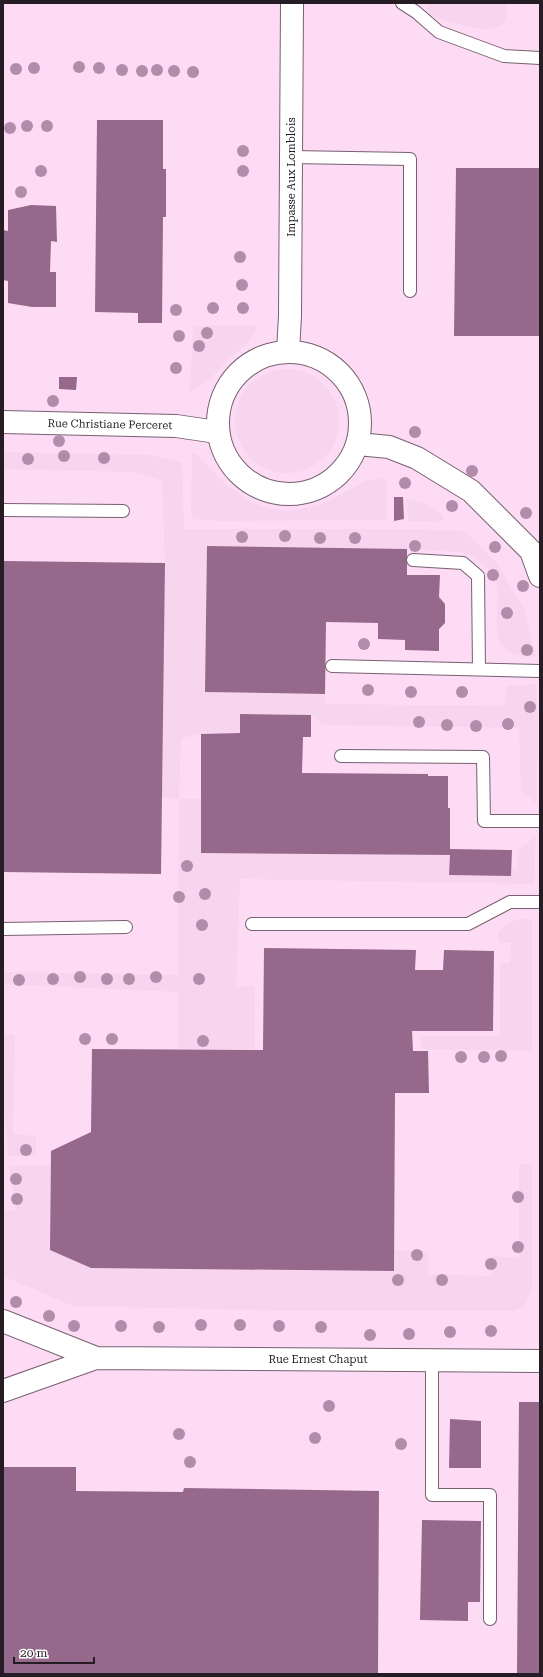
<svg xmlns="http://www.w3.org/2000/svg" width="543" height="1677" viewBox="0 0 543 1677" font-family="'Roboto Serif',serif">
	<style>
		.built { fill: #fddbf4 }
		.green { fill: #f7d5ee }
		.building { fill: #96688b }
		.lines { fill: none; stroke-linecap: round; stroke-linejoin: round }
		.lane-casing { stroke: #776071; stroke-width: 14 }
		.street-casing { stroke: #776071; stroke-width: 24 }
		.lane { stroke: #fff; stroke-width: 12 }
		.street { stroke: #fff; stroke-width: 22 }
		.tree { fill: #b48cab }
		.labels { text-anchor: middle; stroke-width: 4; stroke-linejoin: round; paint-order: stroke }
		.street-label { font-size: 11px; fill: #261d24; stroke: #fff }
	</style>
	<rect width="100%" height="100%" fill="#fdedf9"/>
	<!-- built -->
	<path class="built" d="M3,3h537v1671h-537z"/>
	<!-- green -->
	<path class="green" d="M428,3h79l-1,18c-4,4 -10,7 -17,8 -12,0 -53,-7 -60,-17 -2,-2 -2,-4 -2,-6z
		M258,325c-7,18 -15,21 -28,33 -5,4 -8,10 -13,14 -8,8 -17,14 -27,21l3,-67z
		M235 421a52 52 0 1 1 104 0a52 52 0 1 1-104 0Z
		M3,452l146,3 33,7 2,67h220l60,2 33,32 27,46 12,48c-6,1 -12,-1 -18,-2 -34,-8 -16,-46 -21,-70 -3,-17 -23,-29 -38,-33l-52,-3 -200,-3 -2,146 120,2v10l180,2 2,-20 29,-2 2,47 -2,72 -15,-12 -2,-63 -196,-3 -12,-10 -71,-1v19l-39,1 -20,4 -2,61h22v54l267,2 -2,12 51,2 2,-20 17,-13 -2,48 -294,-5 -4,107h19v63h-77v-57l-175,-8v-12l175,3 1,-176 -17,-2 3,-234 -3,-82 -28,-9 -131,-3z
		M192,453l7,3 27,29 25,17 18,7 23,2 28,-6 46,-24 20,-3v42l-169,1 -24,-2 -2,-6z
		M407,498l16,5 21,13 -3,6 -33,-1z
		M522,919h10v132l-111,-2v-13h79v-73h10l1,-20h-11l-2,-11 11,-10z
		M3,1034l12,1 -2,99 23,2v20h-27l-6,-54z
		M519,1164h13v125l-6,15 -12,7h-214l-227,-5 -70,-30v-65l13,-1 -7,-44h41v84l41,18 303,3v-20h33l2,23 62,2 1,-20 27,2z"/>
	<!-- building -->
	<path class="building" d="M97,120h66v49h3v48h-3l-1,106h-24v-10l-43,-1z
		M456,168h84v168h-86z
		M31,205l25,1 1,36 -6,-1 -1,31h6v35h-24l-24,-4v-22l-5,-1v-50l5,1v-21z
		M59,377h18l-1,13 -17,-1z
		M394,497h9l1,22 -10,2z
		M207,546l200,3v26h33l-1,22 6,7v19l-6,6v22l-34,-1v-10l-27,-1v-16l-52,-1 -1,72 -120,-2z
		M3,561l162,2 -4,311 -158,-2z
		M240,714l71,1v22h-8l-1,36 126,1v2h20v32h2v41l62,1 -1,26 -62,-1 1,-20 -249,-2v-119l39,-1z
		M264,948l152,2 -1,20h28l1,-20 50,1 -1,80h-81l1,20h15l1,42h-34l-1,178 -303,-3 -41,-18 1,-99 40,-19 1,-83 171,1z
		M519,1402h21v272h-23z
		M450,1419l31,2v47h-32z
		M3,1467h73v24l107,1 1,-4 195,3 -1,183h-375z
		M422,1520l59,1 -1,81h-12v19l-48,-1z"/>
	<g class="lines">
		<defs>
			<path id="lane" d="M402,3l14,9 23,20 65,24 36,2
				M291,157l119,2v132
				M3,510l120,1
				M413,560l50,3 15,13 1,93
				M332,666l208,5
				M341,756l142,1 1,64h56
				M252,924h216l42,-22h30
				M3,929l123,-2
				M432,1360v135h58v124"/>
			<path id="street" d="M288,351l2,-35 2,-313
				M218 423a71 71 0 1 1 142 0a71 71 0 1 1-142 0Z
				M3,422l173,4 41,6
				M358,444l31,3 28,11 54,33 60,60 9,25
				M3,1321l93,37
				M3,1391l93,-33 444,3"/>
		</defs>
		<!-- lane casing -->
		<use href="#lane" class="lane-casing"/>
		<!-- street casing -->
		<use href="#street" class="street-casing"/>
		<!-- lane -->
		<use href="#lane" class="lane"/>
		<!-- street -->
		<use href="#street" class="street"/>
	</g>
	<!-- trees -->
	<g class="tree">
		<circle cx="79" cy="67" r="6"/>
		<circle cx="34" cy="68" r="6"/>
		<circle cx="99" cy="68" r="6"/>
		<circle cx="16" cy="69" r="6"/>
		<circle cx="122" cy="70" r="6"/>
		<circle cx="157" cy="70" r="6"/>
		<circle cx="142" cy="71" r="6"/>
		<circle cx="174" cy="71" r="6"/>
		<circle cx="193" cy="72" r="6"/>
		<circle cx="27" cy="126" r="6"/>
		<circle cx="47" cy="126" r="6"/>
		<circle cx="10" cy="128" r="6"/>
		<circle cx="243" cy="151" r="6"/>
		<circle cx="41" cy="171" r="6"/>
		<circle cx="243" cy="171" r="6"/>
		<circle cx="21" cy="192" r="6"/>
		<circle cx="240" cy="257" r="6"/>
		<circle cx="242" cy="285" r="6"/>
		<circle cx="213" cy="308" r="6"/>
		<circle cx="243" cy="308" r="6"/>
		<circle cx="176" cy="310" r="6"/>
		<circle cx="207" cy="333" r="6"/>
		<circle cx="179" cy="336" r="6"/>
		<circle cx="199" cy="346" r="6"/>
		<circle cx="176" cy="368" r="6"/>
		<circle cx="53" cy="401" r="6"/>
		<circle cx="415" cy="432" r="6"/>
		<circle cx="59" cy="441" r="6"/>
		<circle cx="64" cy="456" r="6"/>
		<circle cx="104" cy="458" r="6"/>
		<circle cx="28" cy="459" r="6"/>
		<circle cx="472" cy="471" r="6"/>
		<circle cx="405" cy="483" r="6"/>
		<circle cx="452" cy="506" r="6"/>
		<circle cx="526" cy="513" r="6"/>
		<circle cx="285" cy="536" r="6"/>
		<circle cx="242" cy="537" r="6"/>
		<circle cx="320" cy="538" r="6"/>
		<circle cx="355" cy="538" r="6"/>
		<circle cx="415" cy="546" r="6"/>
		<circle cx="495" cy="547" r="6"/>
		<circle cx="493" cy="575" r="6"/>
		<circle cx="523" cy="586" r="6"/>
		<circle cx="507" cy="613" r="6"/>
		<circle cx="364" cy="644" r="6"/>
		<circle cx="527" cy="650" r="6"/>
		<circle cx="368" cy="690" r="6"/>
		<circle cx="411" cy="692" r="6"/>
		<circle cx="462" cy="692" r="6"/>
		<circle cx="530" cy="707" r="6"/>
		<circle cx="419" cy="722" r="6"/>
		<circle cx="508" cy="724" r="6"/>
		<circle cx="447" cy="725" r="6"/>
		<circle cx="476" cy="726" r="6"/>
		<circle cx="187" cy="866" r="6"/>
		<circle cx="205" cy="894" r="6"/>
		<circle cx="179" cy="897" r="6"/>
		<circle cx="202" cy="925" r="6"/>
		<circle cx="80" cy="977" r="6"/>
		<circle cx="156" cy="977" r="6"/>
		<circle cx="53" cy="979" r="6"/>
		<circle cx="107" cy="979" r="6"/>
		<circle cx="129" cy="979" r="6"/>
		<circle cx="199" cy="979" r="6"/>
		<circle cx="19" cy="980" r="6"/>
		<circle cx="85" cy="1039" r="6"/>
		<circle cx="112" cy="1039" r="6"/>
		<circle cx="203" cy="1041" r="6"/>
		<circle cx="501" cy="1056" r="6"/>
		<circle cx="461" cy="1057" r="6"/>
		<circle cx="484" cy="1057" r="6"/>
		<circle cx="26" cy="1150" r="6"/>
		<circle cx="16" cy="1179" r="6"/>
		<circle cx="518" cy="1197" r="6"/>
		<circle cx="17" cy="1199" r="6"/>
		<circle cx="518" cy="1247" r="6"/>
		<circle cx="417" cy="1255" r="6"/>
		<circle cx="491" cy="1264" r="6"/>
		<circle cx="398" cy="1280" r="6"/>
		<circle cx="442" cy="1280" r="6"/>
		<circle cx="16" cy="1302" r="6"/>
		<circle cx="49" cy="1316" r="6"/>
		<circle cx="201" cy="1325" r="6"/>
		<circle cx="240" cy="1325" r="6"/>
		<circle cx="74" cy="1326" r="6"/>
		<circle cx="121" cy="1326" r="6"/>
		<circle cx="279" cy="1326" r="6"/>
		<circle cx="159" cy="1327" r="6"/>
		<circle cx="321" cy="1327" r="6"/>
		<circle cx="491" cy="1331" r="6"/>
		<circle cx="450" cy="1332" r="6"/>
		<circle cx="409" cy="1334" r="6"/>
		<circle cx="370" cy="1335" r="6"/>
		<circle cx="329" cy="1406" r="6"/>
		<circle cx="179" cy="1434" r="6"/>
		<circle cx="315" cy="1438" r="6"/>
		<circle cx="401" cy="1444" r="6"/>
		<circle cx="190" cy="1462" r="6"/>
	</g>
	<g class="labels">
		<!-- street labels -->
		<g class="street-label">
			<text transform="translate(291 177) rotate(-90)" y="4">Impasse Aux Lomblois</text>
			<text transform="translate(110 424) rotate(1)" y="4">Rue Christiane Perceret</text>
			<text x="318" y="1363">Rue Ernest Chaput</text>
		</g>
	</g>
	<!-- border -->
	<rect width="543" height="1677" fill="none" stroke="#261d24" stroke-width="8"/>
	<!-- scale -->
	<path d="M14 1657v6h80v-6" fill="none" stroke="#261d24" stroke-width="2"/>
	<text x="20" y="1657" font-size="12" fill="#261d24" stroke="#ffffff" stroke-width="3" paint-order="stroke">20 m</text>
</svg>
